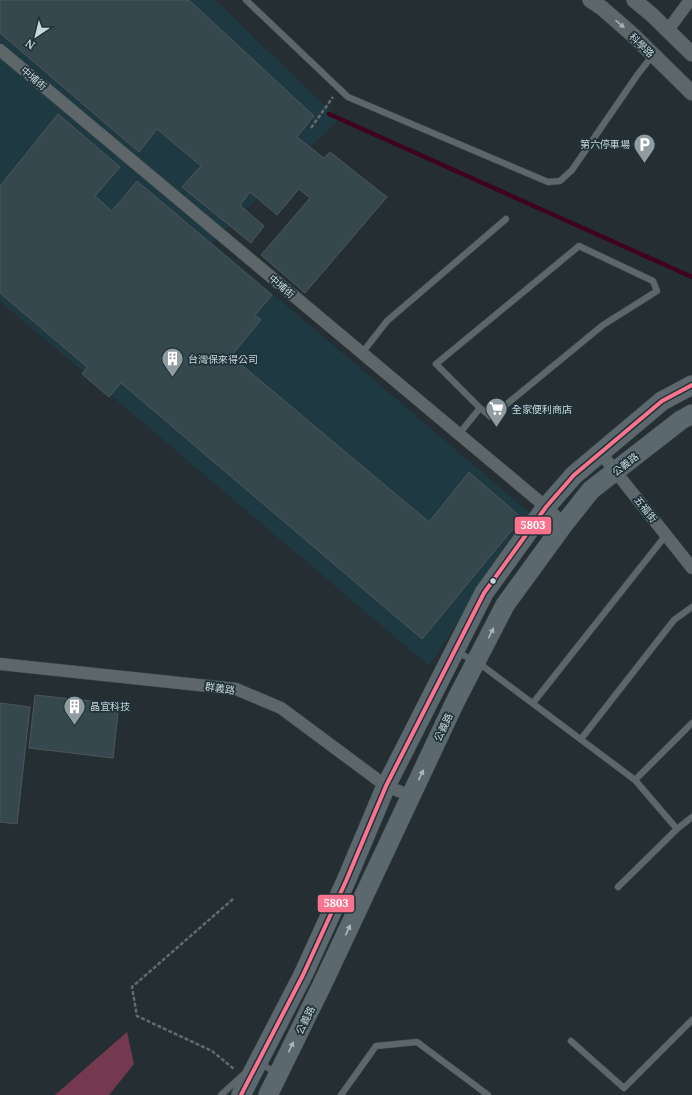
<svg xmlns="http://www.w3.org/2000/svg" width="692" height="1095" viewBox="0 0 692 1095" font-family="'Noto Serif','Noto Sans TC',serif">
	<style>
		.built { fill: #1e3941 }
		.forest { fill: #75394f }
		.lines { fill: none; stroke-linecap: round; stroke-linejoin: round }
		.stream { stroke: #3e041e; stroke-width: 4.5 }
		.building { fill: #34484e; stroke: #4d5659 }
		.service-casing { stroke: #444d50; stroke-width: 7 }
		.minor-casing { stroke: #444d50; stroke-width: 13 }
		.tertiary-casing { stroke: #444d50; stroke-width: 16 }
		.primary-casing { stroke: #444d50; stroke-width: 20 }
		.path { stroke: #636a6e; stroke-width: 2.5; stroke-dasharray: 4 2; stroke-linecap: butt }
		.service { stroke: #5d6669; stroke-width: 6 }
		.minor { stroke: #5d6669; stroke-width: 12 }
		.tertiary { stroke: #5d6669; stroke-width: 15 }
		.primary { stroke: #5b696e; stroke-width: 19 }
		.bus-1-casing { stroke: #1f3239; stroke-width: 7 }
		.bus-1 { stroke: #fc738d; stroke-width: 4 }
		.oneway { fill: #a4afb3 }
		.oneway2 { fill: #a9b6ba }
		.bus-dot { fill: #cbd7db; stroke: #1f3239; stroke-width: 1.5 }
		.labels { text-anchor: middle; stroke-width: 3.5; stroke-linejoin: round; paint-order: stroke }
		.street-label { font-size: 10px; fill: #cbd7db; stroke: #1f3239 }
		.poi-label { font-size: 10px; fill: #cbd7db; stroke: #1f3239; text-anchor: start }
		.line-badge { stroke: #1f3239; stroke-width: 1.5 }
		.badge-label { font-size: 11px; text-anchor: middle; font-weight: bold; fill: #fff }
	</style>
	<rect width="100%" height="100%" fill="#252f33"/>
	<!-- built -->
	<path class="built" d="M0,0h215l124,119 -127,123 318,271 -101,153 -429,-365z"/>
	<!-- forest -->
	<path class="forest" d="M127,1032l7,32 -25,31h-54z"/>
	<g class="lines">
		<!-- stream -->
		<path class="stream" d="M329,114l363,163"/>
	</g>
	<!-- building -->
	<path class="building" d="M0,0h189l125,116 -17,21 27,21 6,-6 57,45 -82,96 -44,-38 49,-57 -11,-9 -22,26 -27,-23 -10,13 24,21 -13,17 -69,-56 19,-21 -44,-37 -18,23 -139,-119z
		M58,114l62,53 -25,29 17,15 25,-30 135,114 -17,20 6,5 -30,36 198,166 40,-50 53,46 -100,121 -301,-256 -12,14 -27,-23 5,-7 -87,-74v-107z
		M35,695l84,9 -6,54 -84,-10z
		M0,703l30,4 -13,117 -17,-2z"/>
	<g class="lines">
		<defs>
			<path id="service" d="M246,0l102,97 200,85 12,-1 12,-11 66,-96 15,-19
				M362,353l25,-32 119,-102
				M459,434l21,-26 11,9 112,-92 54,-34 -4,-10 -74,-35 -143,118 44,44
				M456,652l20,9 159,119 57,-57
				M533,703l133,-168
				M581,739l93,-119 18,-13
				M635,780l42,49
				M618,887l59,-58 15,-12
				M571,1041l53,47 68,-68
				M259,1063l18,10
				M221,1095l23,-21
				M341,1095l35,-49 41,-4 71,53"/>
			<path id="minor" d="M668,30l22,-30
				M0,50l546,457 18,17
				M600,452l92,116
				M0,664l236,25 45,19 105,78 25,10"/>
			<path id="tertiary" d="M590,0l12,8 32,28 58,57
				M634,0l17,14 41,40"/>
			<path id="primary" d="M241,1095l62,-120 43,-94 40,-95 98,-193 62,-86 28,-32 88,-74 30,-16
				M268,1095l54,-110 133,-283 50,-97 59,-81 27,-34 90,-70 11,-6"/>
		</defs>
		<!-- service casing -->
		<use href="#service" class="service-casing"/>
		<!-- minor casing -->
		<use href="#minor" class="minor-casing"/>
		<!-- tertiary casing -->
		<use href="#tertiary" class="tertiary-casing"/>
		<!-- primary casing -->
		<use href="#primary" class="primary-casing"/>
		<!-- path -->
		<path class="path" d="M311,128l22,-31
			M233,899l-101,88 5,29 75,35 22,18"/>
		<!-- service -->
		<use href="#service" class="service"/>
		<!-- minor -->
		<use href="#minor" class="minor"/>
		<!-- tertiary -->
		<use href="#tertiary" class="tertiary"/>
		<!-- primary -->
		<use href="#primary" class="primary"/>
		<defs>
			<path id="bus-1" d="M241,1095l62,-120 43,-94 40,-95 98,-193 62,-86 28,-32 88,-74 30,-16"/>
		</defs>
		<!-- bus-1 casing -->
		<use href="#bus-1" class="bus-1-casing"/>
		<!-- bus-1 -->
		<use href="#bus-1" class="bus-1"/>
	</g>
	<!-- one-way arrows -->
	<defs><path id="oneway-solid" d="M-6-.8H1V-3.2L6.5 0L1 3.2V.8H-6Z"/></defs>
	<use class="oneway" href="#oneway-solid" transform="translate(620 24) rotate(41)"/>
	<g class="oneway2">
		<use href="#oneway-solid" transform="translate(491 633) rotate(-63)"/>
		<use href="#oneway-solid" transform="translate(421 775) rotate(-65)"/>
		<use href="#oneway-solid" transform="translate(348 930) rotate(-65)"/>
		<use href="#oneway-solid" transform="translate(291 1047) rotate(-64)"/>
	</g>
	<!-- icons -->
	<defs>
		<symbol id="parking-pin" viewBox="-11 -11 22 30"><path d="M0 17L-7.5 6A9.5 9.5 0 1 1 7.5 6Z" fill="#919ca0" stroke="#1f3239"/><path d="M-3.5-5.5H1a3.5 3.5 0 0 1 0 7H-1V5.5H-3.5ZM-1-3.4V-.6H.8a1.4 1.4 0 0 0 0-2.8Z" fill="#fff"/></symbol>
		<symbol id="building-pin" viewBox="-11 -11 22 30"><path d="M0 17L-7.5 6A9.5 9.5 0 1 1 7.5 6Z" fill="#919ca0" stroke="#1f3239"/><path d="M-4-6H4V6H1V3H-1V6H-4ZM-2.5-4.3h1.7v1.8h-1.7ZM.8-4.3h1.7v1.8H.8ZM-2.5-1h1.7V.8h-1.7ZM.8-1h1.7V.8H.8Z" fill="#fff"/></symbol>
		<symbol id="supermarket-pin" viewBox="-11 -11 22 30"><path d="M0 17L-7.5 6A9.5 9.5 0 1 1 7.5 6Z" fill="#919ca0" stroke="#1f3239"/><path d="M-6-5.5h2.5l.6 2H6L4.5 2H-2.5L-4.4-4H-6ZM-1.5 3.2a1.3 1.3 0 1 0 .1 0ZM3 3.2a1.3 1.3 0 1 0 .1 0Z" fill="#fff"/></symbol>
	</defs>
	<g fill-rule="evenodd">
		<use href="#parking-pin" x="632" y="132" width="25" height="34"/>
		<use href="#building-pin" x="160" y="346" width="25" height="34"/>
		<use href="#supermarket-pin" x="484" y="396" width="25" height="34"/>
		<use href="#building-pin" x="62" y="694" width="25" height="34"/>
	</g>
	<!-- markers -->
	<circle class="bus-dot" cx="493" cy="581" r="3.5"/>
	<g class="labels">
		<!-- street labels -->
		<g class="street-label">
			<text transform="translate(642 45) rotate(44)" y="4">科學路</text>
			<text transform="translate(34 78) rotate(40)" y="4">中埔街</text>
			<text transform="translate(282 286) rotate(40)" y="4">中埔街</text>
			<text transform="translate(625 464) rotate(-38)" y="4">公義路</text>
			<text transform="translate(646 509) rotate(52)" y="4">五福街</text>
			<text transform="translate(220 688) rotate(8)" y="4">群義路</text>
			<text transform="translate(443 727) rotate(-65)" y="4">公義路</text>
			<text transform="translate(305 1020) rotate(-64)" y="4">公義路</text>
		</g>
		<!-- poi labels -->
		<g class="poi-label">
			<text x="630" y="148" text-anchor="end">第六停車場</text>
			<text x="188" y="363">台灣保來得公司</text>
			<text x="512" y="413">全家便利商店</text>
			<text x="90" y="710">晶宜科技</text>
		</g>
	</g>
	<g class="line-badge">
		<rect x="514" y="516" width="38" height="19" rx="4" fill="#fc738d"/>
		<rect x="317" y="894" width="38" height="19" rx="4" fill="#fc738d"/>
	</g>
	<g class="badge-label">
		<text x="533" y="529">5803</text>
		<text x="336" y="907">5803</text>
	</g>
	<!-- north arrow -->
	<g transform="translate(36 36) rotate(215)" stroke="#1f3239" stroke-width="3" paint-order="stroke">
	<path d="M0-3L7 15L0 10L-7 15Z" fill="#cbd7db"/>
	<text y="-6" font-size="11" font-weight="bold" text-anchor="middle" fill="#cbd7db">N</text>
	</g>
</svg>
